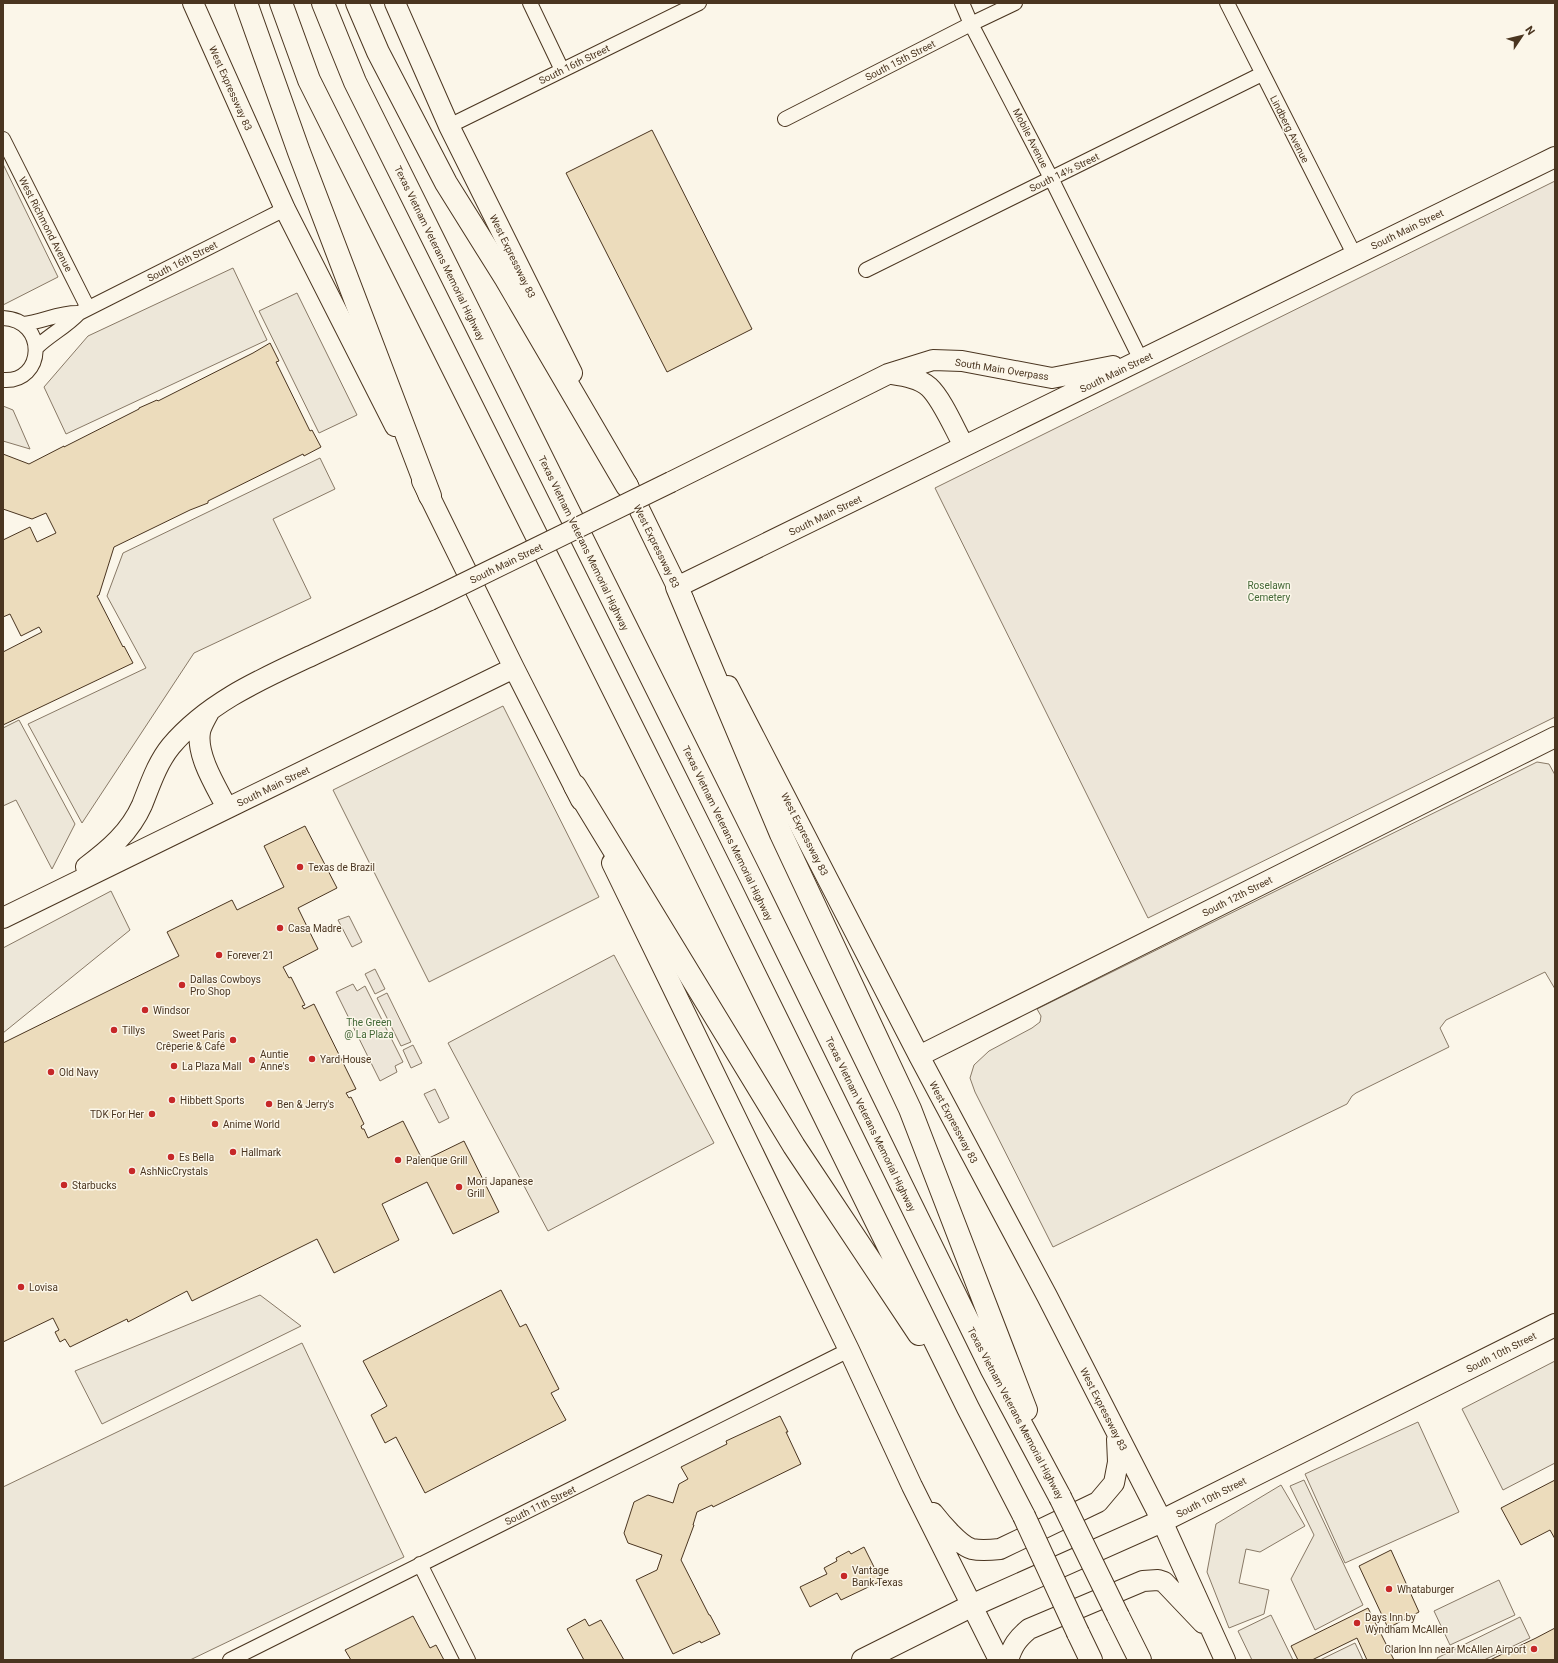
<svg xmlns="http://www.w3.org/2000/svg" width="1558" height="1663" viewBox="0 0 1558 1663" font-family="Roboto,sans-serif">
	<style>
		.green { fill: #ede6d9; stroke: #887966 }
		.parking { fill: #ede7d9; stroke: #887966 }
		.building { fill: #ecdcbc; stroke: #4a3520 }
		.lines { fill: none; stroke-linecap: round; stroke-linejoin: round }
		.street-casing { stroke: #4a3520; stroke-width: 16 }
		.secondary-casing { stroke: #4a3520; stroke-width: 22 }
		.primary-casing { stroke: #4a3520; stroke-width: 24 }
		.highway-casing { stroke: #4a3520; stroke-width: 24 }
		.street { stroke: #fbf6e9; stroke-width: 14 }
		.secondary { stroke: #fbf6e9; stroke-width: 20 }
		.primary { stroke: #fbf6e9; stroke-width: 22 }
		.highway { stroke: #fbf6e9; stroke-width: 22 }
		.secondary-bridge-casing { stroke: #4a3520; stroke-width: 22; stroke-linecap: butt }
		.highway-bridge-casing { stroke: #4a3520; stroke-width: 24; stroke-linecap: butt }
		.secondary-bridge { stroke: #fbf6e9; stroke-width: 20 }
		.highway-bridge { stroke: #fbf6e9; stroke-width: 22 }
		.poi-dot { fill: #c62828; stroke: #fbf6e9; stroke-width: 1.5 }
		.labels { text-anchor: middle; stroke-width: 3; stroke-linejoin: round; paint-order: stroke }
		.street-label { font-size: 10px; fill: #4a3520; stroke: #fbf6e9 }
		.park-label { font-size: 10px; fill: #436837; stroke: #fbf6e9 }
		.poi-label { font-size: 10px; fill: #4a3520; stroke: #fbf6e9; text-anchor: start }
	</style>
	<rect width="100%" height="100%" fill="#fbf6e9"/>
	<!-- green -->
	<path class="green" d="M1555,181v536l-407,201 -213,-430z
		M349,916l13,26 -10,5 -14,-27z
		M375,969l10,20 -10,5 -10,-20z
		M353,984l4,7 8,-5 38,76 -8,4 2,6 -17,9 -44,-89z
		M387,993l24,49 -10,4 -24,-48z
		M413,1045l9,18 -11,5 -8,-18z
		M435,1089l14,29 -10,5 -15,-29z"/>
	<!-- parking -->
	<path class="parking" d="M3,164l55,113 -55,28z
		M233,268l34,72 -201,94 -22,-47 44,-51z
		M297,293l60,122 -38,18 -60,-122z
		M3,406l10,4 17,39 -27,-8z
		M320,458l15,31 -62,30 38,79 -117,55 -112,170 -54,-99 118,-56 -39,-72 16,-43z
		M503,706l96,191 -170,85 -96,-192z
		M19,720l56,104 -23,45 -36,-69 -13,6v-78z
		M1537,762l12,2 6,11v214l-10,-17 -99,48 -6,8 9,19 -93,46 -4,3 -5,8 -294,143 -78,-155 -5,-14 4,-13 15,-14 43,-23 8,-6 1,-6 -4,-7z
		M111,891l19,39 -127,103v-85z
		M614,955l100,188 -166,88 -100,-188z
		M260,1295l41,31 -199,98 -27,-53z
		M302,1343l102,214 -214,103h-187v-173z
		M1555,1361v102l-52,27 -41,-81z
		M1418,1422l41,90 -114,51 -40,-89z
		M1304,1480l59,125 -48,25 -24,-51 23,-44 -24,-49z
		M1281,1485l24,41 -45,26 -14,-3 -7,34 30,7 -5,24 -35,14 -22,-56 9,-48z
		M1499,1580l16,35 -65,30 -16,-34z
		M1271,1615l22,45h-41l-14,-29z
		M1520,1617l10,21 -46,22h-46l-1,-2z
		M1355,1643l8,17h-43z"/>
	<!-- building -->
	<path class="building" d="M652,130l100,199 -85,43 -101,-199z
		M270,343l9,18 -3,1 34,69 2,-1 9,17 -17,9 -1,-2 -95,47v2l-18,7 -76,37 -15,48 -2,1 26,51 1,-1 9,17 -130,62v-73l39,-20 -3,-5 -18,9 -11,-22 -7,3v-77l27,-13 7,15 19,-9 -10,-20 -14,6 -29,-10v-55l26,10 35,-18v1l75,-38v-1l18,-8 1,1 95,-48z
		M305,826l32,62 -39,20 20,41 -35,18 6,11 2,-1 14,28 -3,1 2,3 10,-5 42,85 -10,4 3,5 2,-1 13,27 -3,2 1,3h2l4,9 35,-17 20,40 41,-20 35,71 -46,22 -26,-52 -45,22 17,36 -65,33 -17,-34 -125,62 -5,-10 -59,31 -1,-3 -57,28 -5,-8 -5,3 -5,-10 4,-2 -6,-12 -50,24v-299l176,-87 -12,-24 65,-32 5,10 47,-23 -20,-41z
		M501,1290l19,37 6,-3 33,65 -8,4 15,27 -141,73 -29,-56 -11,6 -14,-28 16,-9 -24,-45z
		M780,1416l8,16h-2l15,32 -88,43 -1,-2 -15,7 -4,13h1l-13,35 28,55h1l10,19 -19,9 -1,-2 -27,13 -37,-74 21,-10 5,-15 -34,-12 -4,-10 10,-31 14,-7 25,8 6,-19 9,-5 -7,-12 46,-23 -1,-3z
		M1555,1480v59l-5,-9 -29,15 -20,-37z
		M864,1547l17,34 -40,19 -4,-7 -27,14 -10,-20 27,-13 -3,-6 13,-7 -1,-3 13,-7 2,3z
		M1391,1550l28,62 -31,16 -29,-62z
		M1368,1608l26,52h-27l-10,-22 -45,22h-14l-7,-14z
		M413,1616l17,32 6,-3 8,15h-93l-6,-10z
		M585,1619l4,7 12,-6 23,40h-40l-17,-31z
		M1555,1628v32h-65l46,-22z"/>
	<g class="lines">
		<defs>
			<path id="street" d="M530,3l32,67
				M962,3l9,21 80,154 90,182
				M1227,3l127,251
				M785,119l186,-95 44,-21
				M449,126l250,-123
				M3,139l85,169
				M866,270l396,-196
				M3,318c45,2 42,65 0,62
				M23,324c19,-2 37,-12 56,-11
				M36,348c13,-13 30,-21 43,-35l206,-104
				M420,1564l48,96
				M230,1660l619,-310"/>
			<path id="secondary" d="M193,3l92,206 110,217
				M395,3l54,123 123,247
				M891,374c13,2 28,4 38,13 13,12 26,43 35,59
				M422,481l92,187 67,132
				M671,482l217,-108 45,-14 29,1 90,17 61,-12
				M627,484l57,117
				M677,587l878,-430
				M728,686l191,370 128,240 115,225 63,139
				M209,712c-3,6 -8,14 -9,20 -4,24 17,56 27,76
				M612,863l237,487 63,136 87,174
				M86,867c23,-17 44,-35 56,-62 8,-20 15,-42 29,-59 38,-45 93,-68 144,-92 39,-18 77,-36 115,-54
				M3,918l511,-250
				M919,1056l636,-319
				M933,1513c7,9 27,33 39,36 9,2 19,1 28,0l98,-47 16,-19 4,-21 -1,-23
				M1008,1660c5,-15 9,-21 21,-31l114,-48 15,-1 6,2 39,41"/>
			<path id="primary" d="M863,1660l108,-54 191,-85 393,-196"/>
			<path id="highway" d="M246,3l53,149 131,344
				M281,3l28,77 382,765 277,563 56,108
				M323,3l32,79 395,794 241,492 69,129
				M357,3l21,49 68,131 60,96 121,207
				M677,587l104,247 129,275 116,301
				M575,786l219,360 125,188
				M1118,1616l22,44
				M1078,1633l13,27"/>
		</defs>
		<!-- street casing -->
		<use href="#street" class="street-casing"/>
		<!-- secondary casing -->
		<use href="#secondary" class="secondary-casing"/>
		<!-- primary casing -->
		<use href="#primary" class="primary-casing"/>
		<!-- highway casing -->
		<use href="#highway" class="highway-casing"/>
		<!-- street -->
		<use href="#street" class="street"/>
		<!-- secondary -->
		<use href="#secondary" class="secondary"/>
		<!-- primary -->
		<use href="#primary" class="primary"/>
		<!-- highway -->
		<use href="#highway" class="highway"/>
		<defs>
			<path id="secondary-bridge" d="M430,600l241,-118"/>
			<path id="highway-bridge" d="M1060,1497l58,119
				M1024,1516l54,117"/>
		</defs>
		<!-- secondary-bridge casing -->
		<use href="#secondary-bridge" class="secondary-bridge-casing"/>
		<!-- highway-bridge casing -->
		<use href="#highway-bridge" class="highway-bridge-casing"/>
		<!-- secondary-bridge -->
		<use href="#secondary-bridge" class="secondary-bridge"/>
		<!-- highway-bridge -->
		<use href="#highway-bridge" class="highway-bridge"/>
	</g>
	<!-- markers -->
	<g class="poi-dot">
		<circle cx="300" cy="867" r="4"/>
		<circle cx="280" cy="928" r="4"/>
		<circle cx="219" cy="955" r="4"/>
		<circle cx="182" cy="985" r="4"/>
		<circle cx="145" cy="1010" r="4"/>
		<circle cx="114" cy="1030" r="4"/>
		<circle cx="233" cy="1040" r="4"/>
		<circle cx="312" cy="1059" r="4"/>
		<circle cx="252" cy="1060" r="4"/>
		<circle cx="174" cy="1066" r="4"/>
		<circle cx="51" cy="1072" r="4"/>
		<circle cx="172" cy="1100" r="4"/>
		<circle cx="269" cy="1104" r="4"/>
		<circle cx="152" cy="1114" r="4"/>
		<circle cx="215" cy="1124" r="4"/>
		<circle cx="233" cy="1152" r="4"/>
		<circle cx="171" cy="1157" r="4"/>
		<circle cx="398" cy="1160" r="4"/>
		<circle cx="132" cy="1171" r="4"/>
		<circle cx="64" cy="1185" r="4"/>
		<circle cx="459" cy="1187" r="4"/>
		<circle cx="21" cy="1287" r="4"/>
		<circle cx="844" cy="1576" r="4"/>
		<circle cx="1389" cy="1589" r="4"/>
		<circle cx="1357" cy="1623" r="4"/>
		<circle cx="1534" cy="1649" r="4"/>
	</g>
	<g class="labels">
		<!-- street labels -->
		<g class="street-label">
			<text transform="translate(900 60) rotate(-27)" y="4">South 15th Street</text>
			<text transform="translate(574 64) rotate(-26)" y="4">South 16th Street</text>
			<text transform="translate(231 88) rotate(66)" y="4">West Expressway 83</text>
			<text transform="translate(1290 129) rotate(63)" y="4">Lindberg Avenue</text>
			<text transform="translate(1031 138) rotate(63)" y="4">Mobile Avenue</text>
			<text transform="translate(1064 172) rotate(-26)" y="4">South 14½ Street</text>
			<text transform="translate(46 224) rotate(63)" y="4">West Richmond Avenue</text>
			<text transform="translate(1407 229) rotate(-26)" y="4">South Main Street</text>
			<text transform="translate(440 253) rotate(64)" y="4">Texas Vietnam Veterans Memorial Highway</text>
			<text transform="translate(513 256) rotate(64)" y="4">West Expressway 83</text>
			<text transform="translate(182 261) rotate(-27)" y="4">South 16th Street</text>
			<text transform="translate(1002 369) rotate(9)" y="4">South Main Overpass</text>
			<text transform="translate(1116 372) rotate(-26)" y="4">South Main Street</text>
			<text transform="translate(825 515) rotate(-26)" y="4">South Main Street</text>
			<text transform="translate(584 543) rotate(64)" y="4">Texas Vietnam Veterans Memorial Highway</text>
			<text transform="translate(657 546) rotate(64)" y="4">West Expressway 83</text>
			<text transform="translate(506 563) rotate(-26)" y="4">South Main Street</text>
			<text transform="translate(273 786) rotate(-26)" y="4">South Main Street</text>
			<text transform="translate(728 833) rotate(64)" y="4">Texas Vietnam Veterans Memorial Highway</text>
			<text transform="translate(805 834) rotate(63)" y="4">West Expressway 83</text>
			<text transform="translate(1237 896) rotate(-27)" y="4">South 12th Street</text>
			<text transform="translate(954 1122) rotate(62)" y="4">West Expressway 83</text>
			<text transform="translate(871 1124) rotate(64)" y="4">Texas Vietnam Veterans Memorial Highway</text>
			<text transform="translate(1501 1352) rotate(-27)" y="4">South 10th Street</text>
			<text transform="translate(1104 1409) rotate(63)" y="4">West Expressway 83</text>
			<text transform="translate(1016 1413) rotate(62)" y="4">Texas Vietnam Veterans Memorial Highway</text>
			<text transform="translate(1211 1497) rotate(-27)" y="4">South 10th Street</text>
			<text transform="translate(540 1505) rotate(-26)" y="4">South 11th Street</text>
		</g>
		<!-- park labels -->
		<g class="park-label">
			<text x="1269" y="589">Roselawn<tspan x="1269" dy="12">Cemetery</tspan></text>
			<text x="369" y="1026">The Green<tspan x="369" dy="12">@ La Plaza</tspan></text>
		</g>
		<!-- poi labels -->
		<g class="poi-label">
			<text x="308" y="871">Texas de Brazil</text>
			<text x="288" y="932">Casa Madre</text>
			<text x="227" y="959">Forever 21</text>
			<text x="190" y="983">Dallas Cowboys<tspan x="190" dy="12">Pro Shop</tspan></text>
			<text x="153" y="1014">Windsor</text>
			<text x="122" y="1034">Tillys</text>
			<text x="225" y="1038" text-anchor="end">Sweet Paris<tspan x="225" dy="12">Crêperie &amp; Café</tspan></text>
			<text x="260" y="1058">Auntie<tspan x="260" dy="12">Anne's</tspan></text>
			<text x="320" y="1063">Yard House</text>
			<text x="182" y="1070">La Plaza Mall</text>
			<text x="59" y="1076">Old Navy</text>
			<text x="180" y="1104">Hibbett Sports</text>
			<text x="277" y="1108">Ben &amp; Jerry's</text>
			<text x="144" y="1118" text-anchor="end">TDK For Her</text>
			<text x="223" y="1128">Anime World</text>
			<text x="241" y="1156">Hallmark</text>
			<text x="179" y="1161">Es Bella</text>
			<text x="406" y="1164">Palenque Grill</text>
			<text x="140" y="1175">AshNicCrystals</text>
			<text x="467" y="1185">Mori Japanese<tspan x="467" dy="12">Grill</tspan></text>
			<text x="72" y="1189">Starbucks</text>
			<text x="29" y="1291">Lovisa</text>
			<text x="852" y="1574">Vantage<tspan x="852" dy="12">Bank Texas</tspan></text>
			<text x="1397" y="1593">Whataburger</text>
			<text x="1365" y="1621">Days Inn by<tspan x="1365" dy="12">Wyndham McAllen</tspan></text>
			<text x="1526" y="1653" text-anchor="end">Clarion Inn near McAllen Airport</text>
		</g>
	</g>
	<!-- border -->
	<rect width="1558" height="1663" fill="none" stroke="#4a3520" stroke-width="8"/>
	<!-- north arrow -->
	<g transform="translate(1522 36) rotate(55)" stroke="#fbf6e9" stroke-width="3" paint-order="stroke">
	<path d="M0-3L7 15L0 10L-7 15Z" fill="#4a3520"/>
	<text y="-6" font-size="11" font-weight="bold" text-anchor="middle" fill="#4a3520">N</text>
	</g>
</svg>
